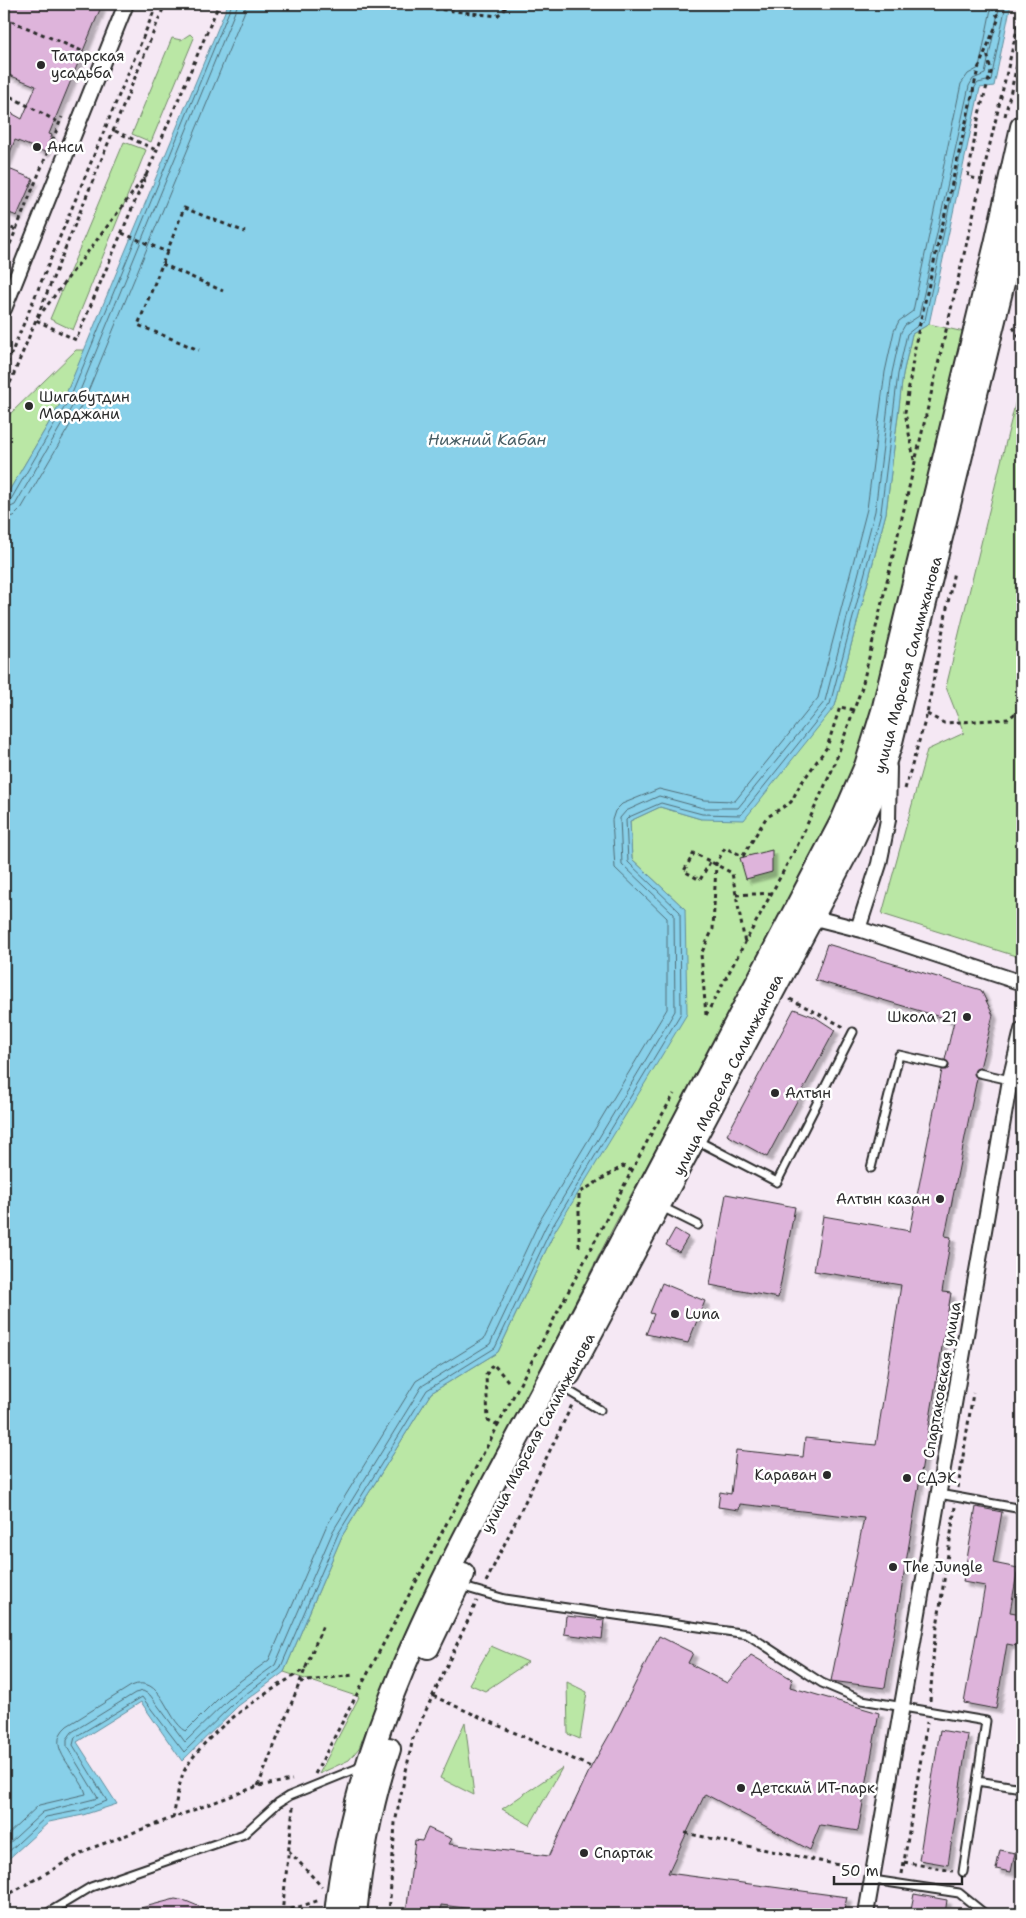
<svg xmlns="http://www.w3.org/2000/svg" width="1026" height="1918" viewBox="0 0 1026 1918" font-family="'Shantell Sans',sans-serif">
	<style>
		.green { fill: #bae7a5; stroke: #728968 }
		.water { fill: #88d0e9; stroke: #638e9d }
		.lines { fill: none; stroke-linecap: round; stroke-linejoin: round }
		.shore { stroke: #506d77; stroke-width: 1 }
		.building { fill: #deb4db; stroke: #2b2b2b; filter: url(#shadow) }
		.service-casing { stroke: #2b2b2b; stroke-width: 11 }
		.minor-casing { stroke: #2b2b2b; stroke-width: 18 }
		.primary-casing { stroke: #2b2b2b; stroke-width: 26 }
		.path { stroke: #2b2b2b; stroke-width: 3; stroke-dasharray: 4 4; stroke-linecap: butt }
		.service { stroke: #fff; stroke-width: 7 }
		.minor { stroke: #fff; stroke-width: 14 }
		.primary { stroke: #fff; stroke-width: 22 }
		.poi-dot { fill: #2b2b2b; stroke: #fff; stroke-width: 2 }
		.labels { text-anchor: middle; stroke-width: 5; stroke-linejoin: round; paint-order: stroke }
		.poi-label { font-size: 15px; fill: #2b2b2b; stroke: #fff; text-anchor: start }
		.street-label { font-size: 15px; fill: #2b2b2b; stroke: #fff }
		.water-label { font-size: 16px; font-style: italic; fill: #475d64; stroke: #fff }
	</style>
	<defs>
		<filter id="shadow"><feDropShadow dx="4.5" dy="4.5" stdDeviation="1" flood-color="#0004"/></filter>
	</defs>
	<rect width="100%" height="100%" fill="#f5e8f4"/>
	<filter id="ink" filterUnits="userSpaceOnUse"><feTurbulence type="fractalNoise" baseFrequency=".02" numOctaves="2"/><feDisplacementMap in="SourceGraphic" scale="10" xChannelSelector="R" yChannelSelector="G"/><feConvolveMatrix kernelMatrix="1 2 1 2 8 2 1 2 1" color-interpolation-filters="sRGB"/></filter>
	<g filter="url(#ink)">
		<!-- green -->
		<path class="green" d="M190,34l4,4 -43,104 -19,-8 40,-96 9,2z
			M124,142l22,8 -73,180 -23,-11z
			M929,324l35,8 -75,323 -36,114 -43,99 -195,356 -82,160 -156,318 -18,46 -10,12 -30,14 40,-77 -75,-25 58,-136 89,-143 67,-41 57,-121 130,-322 -53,-50 -2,-38 30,-14 41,12 134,-113 51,-193 17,-139 9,-40z
			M76,350h9l-19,44 -60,102 -2,46v-112l6,-16z
			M1022,386v572l-140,-44 45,-164 37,-17 -18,-46 73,-299z
			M491,1646l37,16 -43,29 -16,-7z
			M567,1682l20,10 -7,47 -12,-5z
			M465,1722l9,73 -34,-17z
			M562,1768l-32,57 -28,-16z"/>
		<!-- water -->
		<path class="water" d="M228,4h131l48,2 1,-2h603l-17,82 -14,2 -51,236 -17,10 -9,40 -17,139 -51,193 -91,114 -43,-1 -41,-12 -30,14 2,38 53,50 2,105 -132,217 -57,121 -67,41 -89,143 -58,136 -46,34 -56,55 -41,-59 -64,40 40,62 -34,11 -34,7 -45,41v-1320l2,-47 60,-102z"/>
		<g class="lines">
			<!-- shore -->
			<path class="shore" d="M4,504l6,-3 61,-105 161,-392
				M4,510l11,-5 62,-107 161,-394
				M4,518l10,-2 7,-7 63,-108 160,-388 2,-9
				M4,1838l35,-33 47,-11c-5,-21 -44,-47 -19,-68l64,-40c31,-13 35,34 55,45l39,-39 44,-32 57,-133 90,-146 68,-42 55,-117 128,-213v-91l-52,-50 -3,-48 3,-9 7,-7 37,-15 45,11 31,1 83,-103 49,-189 18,-137 9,-41 5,-10 14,-10 48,-227 7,-10 11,-6 13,-64
				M4,1848l39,-36 55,-14 -31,-51v-8l5,-7 63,-39 8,-2 7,4 35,47 46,-45 44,-32 58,-134 89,-145 68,-42 56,-118 129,-215 -1,-97 -52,-50 -2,-46 6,-7 33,-15 44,12h35l87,-107 50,-190 17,-138 9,-41 4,-7 14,-9 50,-230 4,-7 12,-5 15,-70
				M4,1856l42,-39 36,-7 25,-9 -34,-56 2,-8 67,-40 42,55 51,-50 45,-33 58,-135 89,-144 68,-42 56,-119 130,-216 -1,-101 -52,-50 -2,-42 3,-3 32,-14 41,11 39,1 89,-111 51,-192 17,-138 9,-40 18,-14 50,-233 3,-4 13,-3 15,-76"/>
		</g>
		<!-- building -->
		<path class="building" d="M4,4h89l8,3 -52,127 3,1 -7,17 -30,-12 -11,27 29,12 -16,37 -13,-5v-102l18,10 14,-33 -32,-13z
			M772,850v22l-26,7 -6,-21z
			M827,944l154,46 12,25 -13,53 -6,4 3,6 -32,158 6,1 -9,55 9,1 -66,395 -54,-7 33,-163 -124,-14 -1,6 -21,-3 2,-15 11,2 5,-44 67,7 2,-19 71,7 25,-160 -87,-14 9,-55 87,15 32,-161 6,-1 1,-3 -4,-6 9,-39 -139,-41z
			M794,1009l21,8 20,13 -68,127 -40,-22z
			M726,1194l69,13 -17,91 -68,-13z
			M675,1229l13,8 -9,15 -13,-7z
			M662,1283l43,18 -17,42 -42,-9 8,-20 -4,-1z
			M976,1507l26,5 -9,51 25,5 -8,44 12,2v33l-15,-3 -11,65 -32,-6 21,-117 -22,-4z
			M566,1616l38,4 -2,19 -38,-5z
			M659,1636l34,17 -5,10 39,20 24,-28 41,24 -2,8 89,26 -21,118 -38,-6 -10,25 -105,-56 -37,79 179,24 -4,17h-329l-73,-9 -1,9h-34l9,-74 7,1 6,-13 24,11 -3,5 100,12 42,-89 20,-35z
			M940,1730l28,5 -20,130 -29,-5z
			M1000,1850l15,3 -4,19 -15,-3z
			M914,1894l33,6 -2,14h-35z
			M175,1899l11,2 31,13h-87l-1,-3z"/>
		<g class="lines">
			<defs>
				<path id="service" d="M979,1073l31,7
					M696,1140l81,42 76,-150
					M871,1168l28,-113 45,10
					M662,1207l36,18
					M562,1387l38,23
					M939,1494l83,15
					M460,1586l45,13 242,35 75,49 40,17 124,21 -9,60 45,7
					M963,1872l14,-91
					M873,1880l86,13 26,21
					M46,1914l45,-27 153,-53 34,-31 11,-7 74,-30"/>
				<path id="minor" d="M4,309l122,-305
					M811,917l51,13 160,53
					M858,929l21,-65 9,-44 1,-53
					M866,1914l144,-834 12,-50"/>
				<path id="primary" d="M569,1374l280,-526 22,-47 19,-55 132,-541
					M428,1647l35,-73
					M336,1914c20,-198 130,-377 221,-550 95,-182 191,-363 286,-545l23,-53 17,-55 113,-467 26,-117
					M355,1914c6,-56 16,-112 34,-165"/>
			</defs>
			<!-- service casing -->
			<use href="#service" class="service-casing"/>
			<!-- minor casing -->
			<use href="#minor" class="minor-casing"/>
			<!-- primary casing -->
			<use href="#primary" class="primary-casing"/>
			<!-- path -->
			<path class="path" d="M394,4l103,12 13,-12
				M4,18l85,36
				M4,93l56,30
				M1005,116l17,-72
				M115,131l41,19
				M147,174l-111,146 40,20 143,-336
				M983,180l-15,-3 11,-63 12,-42 -4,-20
				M4,225l12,5
				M122,233l45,19 17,-44 61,24
				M167,252l-29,73 61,25
				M4,259l58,-142
				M162,264l61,27
				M1018,311l4,6
				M1013,327l9,15
				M4,371l153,-367
				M4,398l161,-394
				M914,460l-9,-48 11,-71 62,-272 21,-51 -9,-14
				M927,714l17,9 64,-4 14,-11
				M905,789l22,-75 27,-143
				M710,862l-10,18 -16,-9 10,-18 38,20 13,70
				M736,895l36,-2
				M790,999l54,28
				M706,1015l92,-171 35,-76 29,-81 160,-679
				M706,1015l-5,-61 12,-25 3,-65 9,-16 18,8 23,-38 25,-16 9,-17 27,-38 13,-40 14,3
				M579,1247v-54l44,-27 9,5
				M498,1425l-10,-5 -2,-45 7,-11 15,17
				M958,1488l15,-95
				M486,1582l86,-177
				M300,1682l53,-7
				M433,1696l158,71
				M930,1701l4,-54 21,-140
				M315,1774l335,-638 24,-42
				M258,1786l65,-161
				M173,1818c3,-13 6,-41 14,-52 27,-42 77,-71 119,-98
				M685,1833l173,36
				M289,1851l33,36
				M904,1862l49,9
				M902,1874l25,-152
				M4,1897l85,-48 169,-63 34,-6
				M283,1912l37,-12
				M282,1914l11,-107
				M389,1914l6,-91 18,-85 64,-137"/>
			<!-- service -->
			<use href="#service" class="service"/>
			<!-- minor -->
			<use href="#minor" class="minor"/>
			<!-- primary -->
			<use href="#primary" class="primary"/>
		</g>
	</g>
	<!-- markers -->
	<g class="poi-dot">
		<circle cx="41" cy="65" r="5"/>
		<circle cx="37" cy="147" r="5"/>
		<circle cx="29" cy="406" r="5"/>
		<circle cx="967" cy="1017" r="5"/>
		<circle cx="775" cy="1093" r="5"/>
		<circle cx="940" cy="1199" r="5"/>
		<circle cx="675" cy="1314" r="5"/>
		<circle cx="827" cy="1475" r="5"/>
		<circle cx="907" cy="1478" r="5"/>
		<circle cx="893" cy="1567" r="5"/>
		<circle cx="741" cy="1788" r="5"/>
		<circle cx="584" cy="1853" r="5"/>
	</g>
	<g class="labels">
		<!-- poi labels -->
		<g class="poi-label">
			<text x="51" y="61">Татарская<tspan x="51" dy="17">усадьба</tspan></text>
			<text x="47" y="152">Анси</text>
			<text x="39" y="402">Шигабутдин<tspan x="39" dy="17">Марджани</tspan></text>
			<text x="957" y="1022" text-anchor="end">Школа 21</text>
			<text x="785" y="1098">Алтын</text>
			<text x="930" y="1204" text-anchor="end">Алтын казан</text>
			<text x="685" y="1319">Luna</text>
			<text x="817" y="1480" text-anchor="end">Караван</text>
			<text x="917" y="1483">СДЭК</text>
			<text x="903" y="1572">The Jungle</text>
			<text x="751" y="1793">Детский ИТ-парк</text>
			<text x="594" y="1858">Спартак</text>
		</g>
		<!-- street labels -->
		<g class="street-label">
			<text transform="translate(908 665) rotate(-75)" y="5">улица Марселя Салимжанова</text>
			<text transform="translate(728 1075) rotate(-63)" y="5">улица Марселя Салимжанова</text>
			<text transform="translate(942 1380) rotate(-80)" y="5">Спартаковская улица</text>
			<text transform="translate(538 1433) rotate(-62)" y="5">улица Марселя Салимжанова</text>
		</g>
		<!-- water labels -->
		<g class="water-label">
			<text x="487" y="445">Нижний Кабан</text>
		</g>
	</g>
	<!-- margin -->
	<rect width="1026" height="1918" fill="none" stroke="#fff" stroke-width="20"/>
	<rect x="10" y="10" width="1006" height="1898" fill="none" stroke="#2b2b2b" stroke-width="2" filter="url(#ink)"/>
	<!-- scale -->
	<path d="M834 1876v8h128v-8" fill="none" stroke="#2b2b2b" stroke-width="2.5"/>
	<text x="841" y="1876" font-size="15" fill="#2b2b2b" stroke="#ffffff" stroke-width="4" paint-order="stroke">50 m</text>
</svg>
